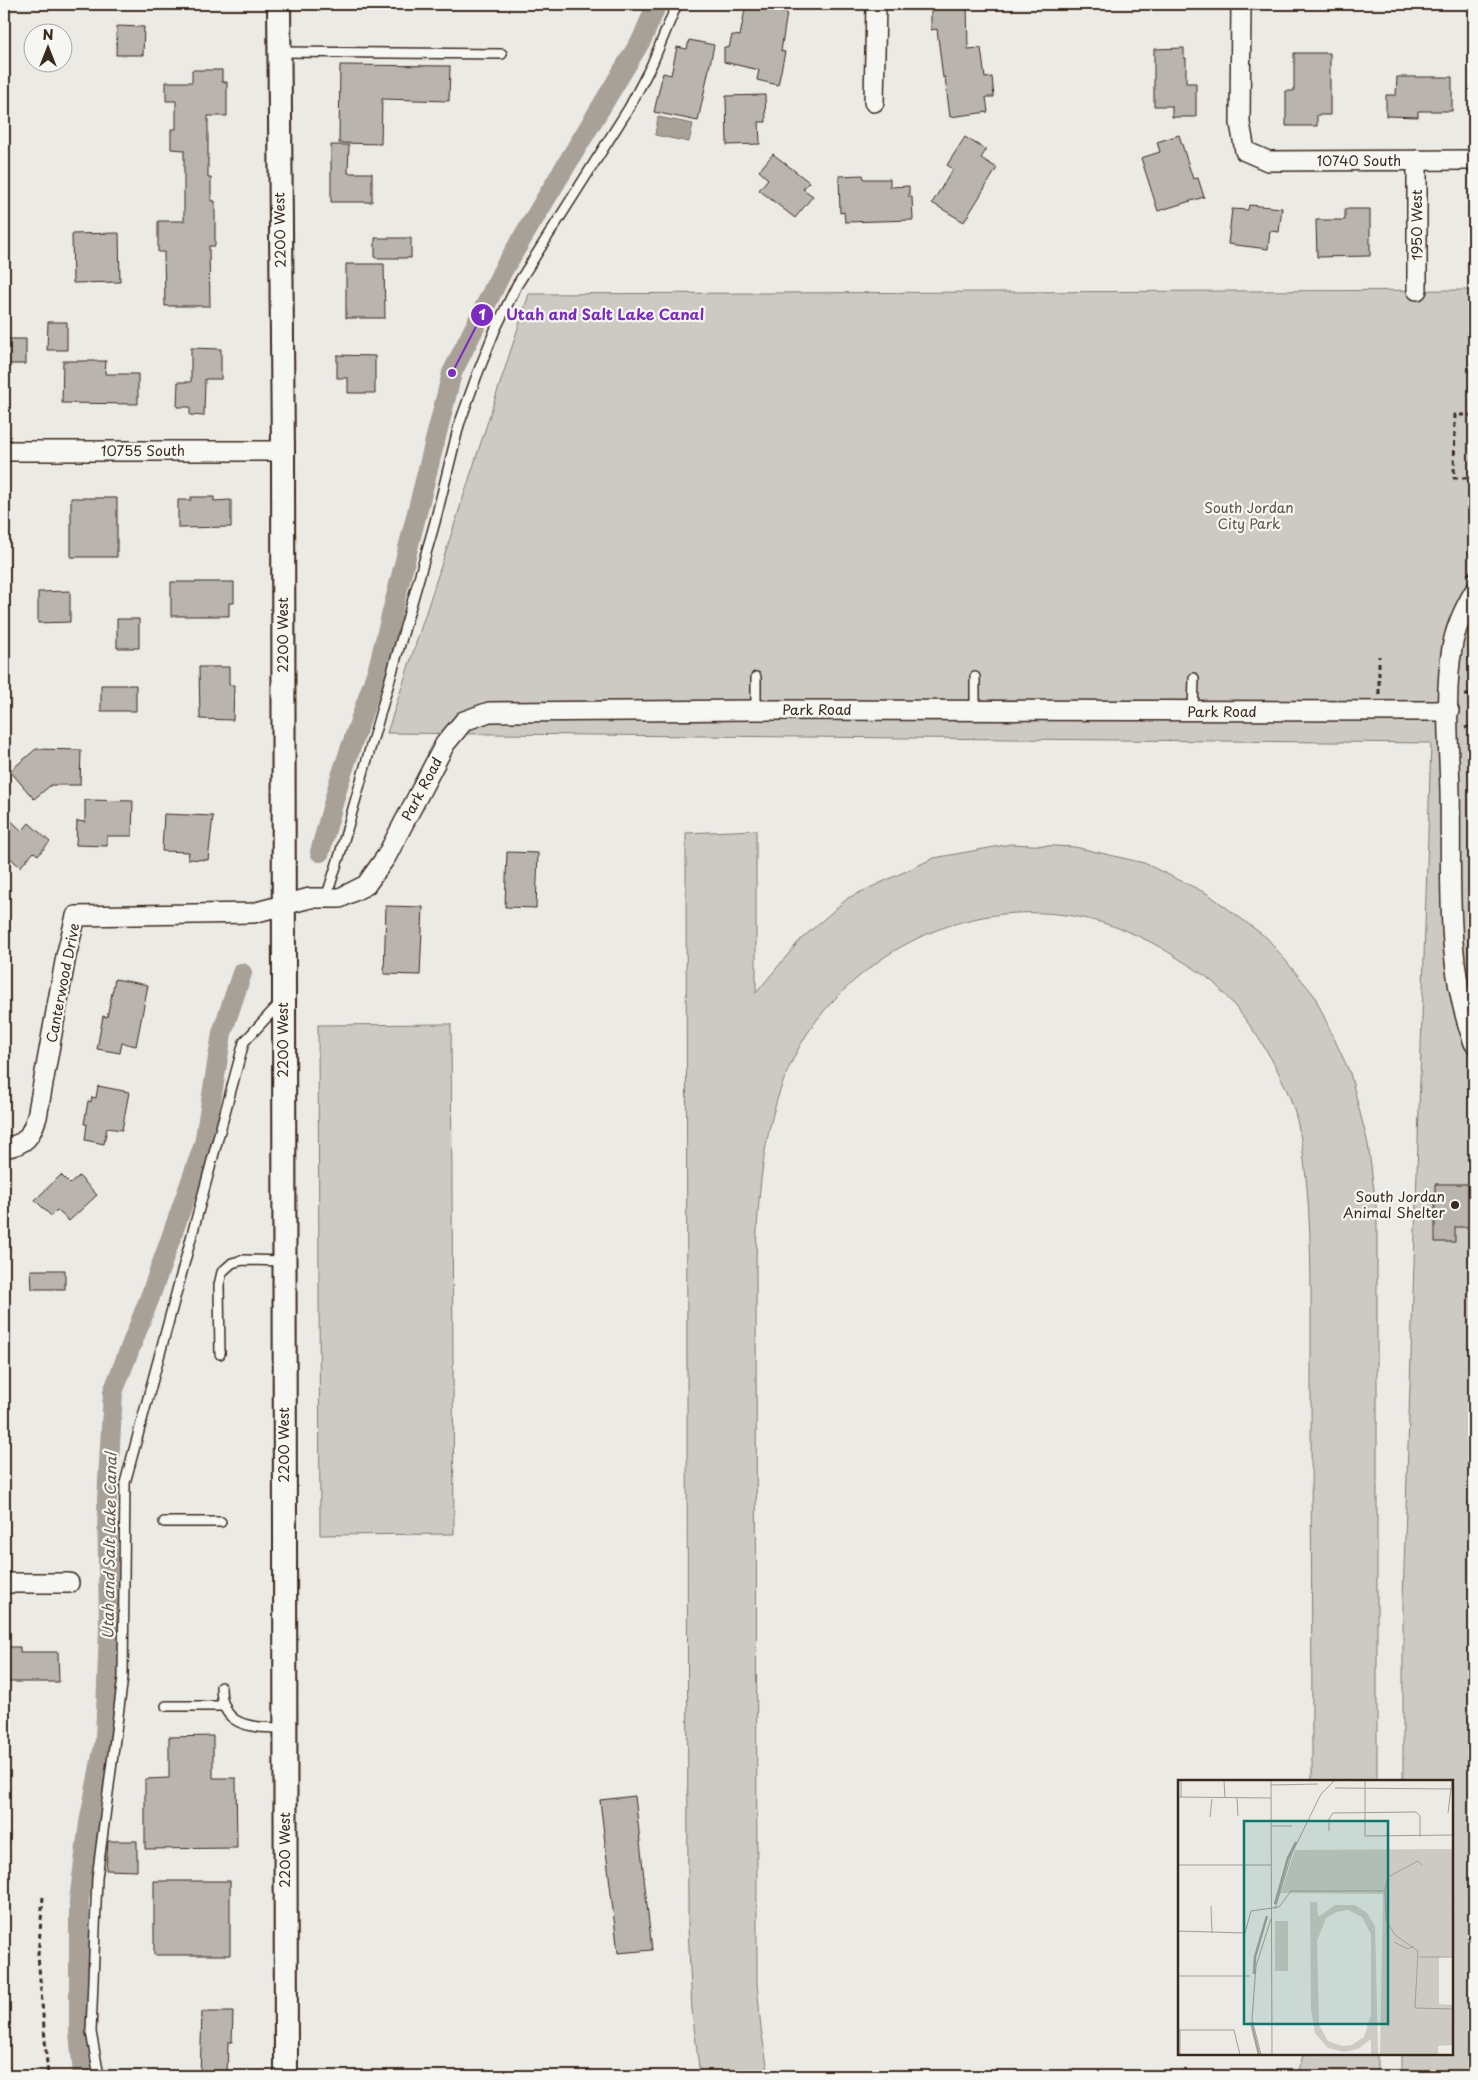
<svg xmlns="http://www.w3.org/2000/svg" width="1478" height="2080" viewBox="0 0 1478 2080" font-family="'Playpen Sans',sans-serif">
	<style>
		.green { fill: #cdcac4; stroke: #847a71 }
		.water { fill: #a8a198; stroke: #7c7167 }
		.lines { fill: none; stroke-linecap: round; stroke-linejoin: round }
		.canal { stroke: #a8a198; stroke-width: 20 }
		.building { fill: #bab4ae; stroke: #3b2a1e }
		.service-casing { stroke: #3b2a1e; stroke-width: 12 }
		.minor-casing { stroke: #3b2a1e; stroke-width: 22 }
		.tertiary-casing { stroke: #3b2a1e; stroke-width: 26 }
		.path { stroke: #3b2a1e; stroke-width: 3; stroke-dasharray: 5 4; stroke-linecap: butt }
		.service { stroke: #f6f6f2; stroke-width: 9 }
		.minor { stroke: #f6f6f2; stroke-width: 19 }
		.tertiary { stroke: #f6f6f2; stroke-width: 22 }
		.poi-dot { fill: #3b2a1e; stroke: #f6f6f2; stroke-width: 2 }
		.labels { text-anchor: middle; stroke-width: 4.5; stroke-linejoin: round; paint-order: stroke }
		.street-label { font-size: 14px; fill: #3b2a1e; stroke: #f6f6f2 }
		.park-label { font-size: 14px; fill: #605248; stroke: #f6f6f2 }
		.poi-label { font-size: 14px; fill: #3b2a1e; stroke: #f6f6f2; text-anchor: end }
		.water-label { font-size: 15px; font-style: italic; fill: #615449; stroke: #f6f6f2 }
		.inset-river { fill: none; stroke: #a8a198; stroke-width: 2.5 }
		.inset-road { fill: none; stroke: #a59d95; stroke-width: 1 }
		.view { fill: #0f766e; fill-opacity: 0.15; stroke: #0f766e; stroke-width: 2.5 }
		.inset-edge { fill: none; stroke: #3b2a1e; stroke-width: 2.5 }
		.leader { fill: none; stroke: #7b2cbf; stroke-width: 2 }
		.callout-dot { fill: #7b2cbf; stroke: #f6f6f2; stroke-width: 2 }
		.mark-label { font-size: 15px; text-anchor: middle; font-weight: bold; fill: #fff }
		.callout-label { font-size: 15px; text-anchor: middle; font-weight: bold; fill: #7b2cbf; stroke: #f6f6f2; stroke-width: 4.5; stroke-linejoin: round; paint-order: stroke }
	</style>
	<rect width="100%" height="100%" fill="#ebeae5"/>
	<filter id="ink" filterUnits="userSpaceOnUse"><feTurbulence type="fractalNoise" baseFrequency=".02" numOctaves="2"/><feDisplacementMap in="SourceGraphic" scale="10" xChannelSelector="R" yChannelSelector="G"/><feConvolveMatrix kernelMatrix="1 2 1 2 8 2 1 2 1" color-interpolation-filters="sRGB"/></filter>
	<g filter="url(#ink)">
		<!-- green -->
		<path class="green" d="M1474,290v1786h-72v-22h50v-273h-49v-181l28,-857 -1044,-10 142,-439z
			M756,830v163l44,-53 48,-42 86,-40 77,-14 64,3 69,16 64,31 59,44 47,57 36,78 18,71 9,70v567h-65c0,-138 -1,-277 -1,-416 0,-59 1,-118 -4,-177 -3,-29 -6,-62 -17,-90 -17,-43 -44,-82 -76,-115 -11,-10 -26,-18 -38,-26 -89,-59 -201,-59 -290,-1 -29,20 -58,46 -77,75 -45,67 -52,159 -53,237l1,715 4,46 8,47h-69l-8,-66 -4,-83 -2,-1094z
			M451,1024l3,510 -134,1 -2,-510z
			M1303,2054h74v22h-79z"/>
		<!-- water -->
		<path class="water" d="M658,117l35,7 -4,18 -34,-7z"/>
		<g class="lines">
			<!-- canal -->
			<path class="canal" d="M320,852l19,-70 39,-114 74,-295 51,-103 139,-231 15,-35
				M83,2076l-4,-45v-130l10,-78 16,-83 4,-113 -2,-128 6,-107 37,-95 54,-153 18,-111 20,-60"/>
		</g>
		<!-- building -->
		<path class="building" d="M746,4l41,9 -6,38 4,1 -7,33 -21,-5 2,-10 -35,-8v-15l5,1 3,-13 8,1z
			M931,4h36l1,45 13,-1 4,30 7,-1 2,20h-8l2,15 -38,5 -5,-40 -2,1 -6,-49 -6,1z
			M117,26l27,1 -1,28h-27z
			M689,40l25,5 -16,76 -44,-9 9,-39 8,2 6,-28 10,2z
			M1184,48v10h2v25h10v34h-24v-11h-18v-57z
			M1294,53h36v62h-13v11h-31v-35h8z
			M340,65l110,1 -1,35 -67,-2 -1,45 -42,-1z
			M192,70h30v12h5v34h-19v62h3v23h4v45h-6l1,60h-45l-1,-54h-6v-31h26v-71l-13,-1v-20h5v-28h-10v-19h26z
			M1397,77h55v34h-34v6l-32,-1v-21h10z
			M765,95l1,27h-7l1,22 -33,1 -1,-49z
			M1179,135l14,44 5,-1 6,19 -46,14 -17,-53 19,-6 -3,-10z
			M965,137l21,13 -5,8 16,10 -33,54 -32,-19 21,-34 -6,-4z
			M331,145h18l-1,28h24v29h-41z
			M773,154l36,28 -6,7 10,7 -18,22 -36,-28 9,-11 -9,-8z
			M863,175l1,4h26v8l19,-1v11h3l1,23 -68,2 -1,-10 -4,1 -1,-37z
			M1249,205l33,3 -3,24 -9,-1 -2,18 -40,-5 4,-35 16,1z
			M1345,209h25v47l-53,1 -1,-37h29z
			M119,233l1,49 -47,1 -1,-49z
			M375,238h36v20h-36z
			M346,264h38l1,54h-39z
			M48,322h19v28h-20z
			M4,339h22v25h-22z
			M191,348l30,1v30h-16l-1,37 -14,-1v-8h-13l1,-25h13z
			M337,355l38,1v37h-27v-15h-11z
			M63,361h43l-1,13h33v30l-76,-1z
			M191,497h23v4l17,-1v27l-53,1v-28h13z
			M71,498h46v59h-46z
			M171,582h63v21h-5v13h-58z
			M70,591v31l-32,1v-31z
			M117,619h22v29h-22z
			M199,667h30v18h5l-1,35 -33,-1z
			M101,685h35v26h-35z
			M36,749l45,1 -1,35h-29l-17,14 -24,-28z
			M85,800l48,1 -1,35h-25v10l-31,-1 1,-24 8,1z
			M4,814l18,17 7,-8 21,19 -12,13 -4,-3 -14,15 -16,-15z
			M164,814l49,2 -5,44 -20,-1 1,-7 -27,-1z
			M507,852l31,1 -2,55 -31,-1z
			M386,906l37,1 -3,68 -36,-1z
			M115,979l33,6 -12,61 -14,-3 -2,10 -23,-4 6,-33 4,1z
			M98,1086l31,6 -7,38 -15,-2 -3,16 -19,-4 2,-16h-3l4,-23 3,1 1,-5 4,1z
			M61,1175l9,9 9,-8 18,19 -28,26 -12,-11 -6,6 -16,-16z
			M1435,1184h39v43h-19v15h-20z
			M31,1270h34v19h-33z
			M4,1647h16v5h38l1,30h-55z
			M213,1736v42h23l1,70 -92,1v-70l24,-1v-41z
			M635,1796l17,154 -34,3 -18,-153z
			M108,1841h29v30l-31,-1z
			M154,1881h76v74h-76z
			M202,2012h31l-1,30h-4l-1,34h-27z"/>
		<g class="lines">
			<defs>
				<path id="service" d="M281,52l221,2
					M975,677v34
					M756,710v-33
					M1193,712l1,-34
					M326,898l14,-44 95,-332 24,-97 18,-50 18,-45 22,-45 112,-177 23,-44 25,-60
					M220,1354l-1,-69 3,-13 10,-9 11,-3 41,1
					M164,1522h57
					M221,1687c0,42 32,40 64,41
					M166,1706h59
					M99,2076l-8,-44 6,-154 26,-201 2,-194 119,-441 37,-40"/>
				<path id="minor" d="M1241,4l-1,119 5,28 23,10 206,-1
					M874,102l2,-98
					M1417,160v130
					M4,451h279
					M1474,592c-10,17 -19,37 -22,56 -8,47 -3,97 -2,144 2,83 -6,172 24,251
					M4,1148c23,-4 26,-11 33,-31l29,-161 10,-40 177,-3 57,-15h30l26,-13 20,-28 59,-113 19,-23 25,-9 267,-2 693,1
					M4,1583h65"/>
				<path id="tertiary" d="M279,4l4,447 3,1625"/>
			</defs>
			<!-- service casing -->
			<use href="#service" class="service-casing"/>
			<!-- minor casing -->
			<use href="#minor" class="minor-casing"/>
			<!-- tertiary casing -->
			<use href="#tertiary" class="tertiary-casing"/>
			<!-- path -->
			<path class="path" d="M1474,415h-19l-1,63h20
				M1468,575l6,-7
				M1379,694v-38
				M1465,695h9
				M1465,728l9,-3
				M43,1897l-5,58 10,121"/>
			<!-- service -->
			<use href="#service" class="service"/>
			<!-- minor -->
			<use href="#minor" class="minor"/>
			<!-- tertiary -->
			<use href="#tertiary" class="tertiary"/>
		</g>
	</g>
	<!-- markers -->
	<circle class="poi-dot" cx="1455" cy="1205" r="5"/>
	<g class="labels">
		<!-- street labels -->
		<g class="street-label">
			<text x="1359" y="166">10740 South</text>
			<text transform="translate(1417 225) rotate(-90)" y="5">1950 West</text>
			<text transform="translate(280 230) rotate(-91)" y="5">2200 West</text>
			<text x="143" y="456">10755 South</text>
			<text transform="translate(283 635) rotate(-90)" y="5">2200 West</text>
			<text x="817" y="715">Park Road</text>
			<text x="1222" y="717">Park Road</text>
			<text transform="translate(422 789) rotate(-62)" y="5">Park Road</text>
			<text transform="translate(63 983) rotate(-79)" y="5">Canterwood Drive</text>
			<text transform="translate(283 1040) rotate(-90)" y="5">2200 West</text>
			<text transform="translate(284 1445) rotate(-90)" y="5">2200 West</text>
			<text transform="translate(285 1850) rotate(-90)" y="5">2200 West</text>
		</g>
		<!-- park labels -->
		<g class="park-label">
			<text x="1249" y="513">South Jordan<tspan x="1249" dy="16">City Park</tspan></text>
		</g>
		<!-- poi labels -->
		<g class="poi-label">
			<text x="1445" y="1202">South Jordan<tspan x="1445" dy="16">Animal Shelter</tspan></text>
		</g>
		<!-- water labels -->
		<g class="water-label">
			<text transform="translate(110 1546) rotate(-89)" y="5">Utah and Salt Lake Canal</text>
		</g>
	</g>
	<!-- overview -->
	<g transform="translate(1178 1780)">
		<rect width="275" height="275" fill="#ebeae5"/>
		<path d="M275,69v107l-14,1v47l14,1v40l-15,1v9h-58l3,-161 -102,-1 14,-43zM132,122h7l1,15 17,-12h20l12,8 8,13 3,128h-7v-15l-13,10 -14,3 -16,-4 -13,-15 -4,-24zM170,130l14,7 9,17v81l-7,22 -12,8 -10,1 -14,-5 -9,-16 -2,-84 9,-23 10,-6zM97,141h13v50h-13z" fill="#cdcac4" fill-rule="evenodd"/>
		<path class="inset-river" d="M97,124l13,-46 8,-16M76,194l1,-17 12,-41M73,242l8,33"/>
		<path class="inset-road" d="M46,0l1,18M93,0l1,275M187,0v56l88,-1M93,5l47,-1M157,8l118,1M0,17l93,1M3,17v-17M59,18l1,18M270,33l4,-33M32,37l2,-18M93,46h21M151,51v-12l4,-6 83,-1 4,4v21M0,85h93M244,85l-4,-4 -30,16 -3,12 1,31 9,15 23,16 -3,57 38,1M33,126l1,27M97,129l17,-56 29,-59 14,-14M0,151l67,2 6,-22 28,-4 12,-16h94M216,162l14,7 6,-3M241,177h34M0,196h72M0,250h56l6,25M2,275v-25M83,275l-9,-36 4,-53 15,-47"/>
		<path class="view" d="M66,41h144v203h-144z"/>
		<rect width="275" height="275" class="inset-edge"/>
	</g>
	<!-- callouts -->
	<path class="leader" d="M452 373L482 315"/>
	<g class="callout-dot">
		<circle cx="452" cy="373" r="5"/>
		<circle cx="482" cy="315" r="12"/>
	</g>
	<g class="mark-label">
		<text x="482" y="320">1</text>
	</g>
	<g class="callout-label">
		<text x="605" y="320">Utah and Salt Lake Canal</text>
	</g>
	<!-- margin -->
	<rect width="1478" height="2080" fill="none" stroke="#f6f6f2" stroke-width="20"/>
	<rect x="10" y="10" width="1458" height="2060" fill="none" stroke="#3b2a1e" stroke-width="2" filter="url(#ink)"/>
	<!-- north arrow -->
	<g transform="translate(48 48)"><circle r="24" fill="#f6f6f2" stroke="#aba49d"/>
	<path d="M0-4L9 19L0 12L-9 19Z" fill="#3b2a1e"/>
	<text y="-8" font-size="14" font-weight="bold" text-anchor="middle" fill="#3b2a1e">N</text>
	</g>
</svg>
